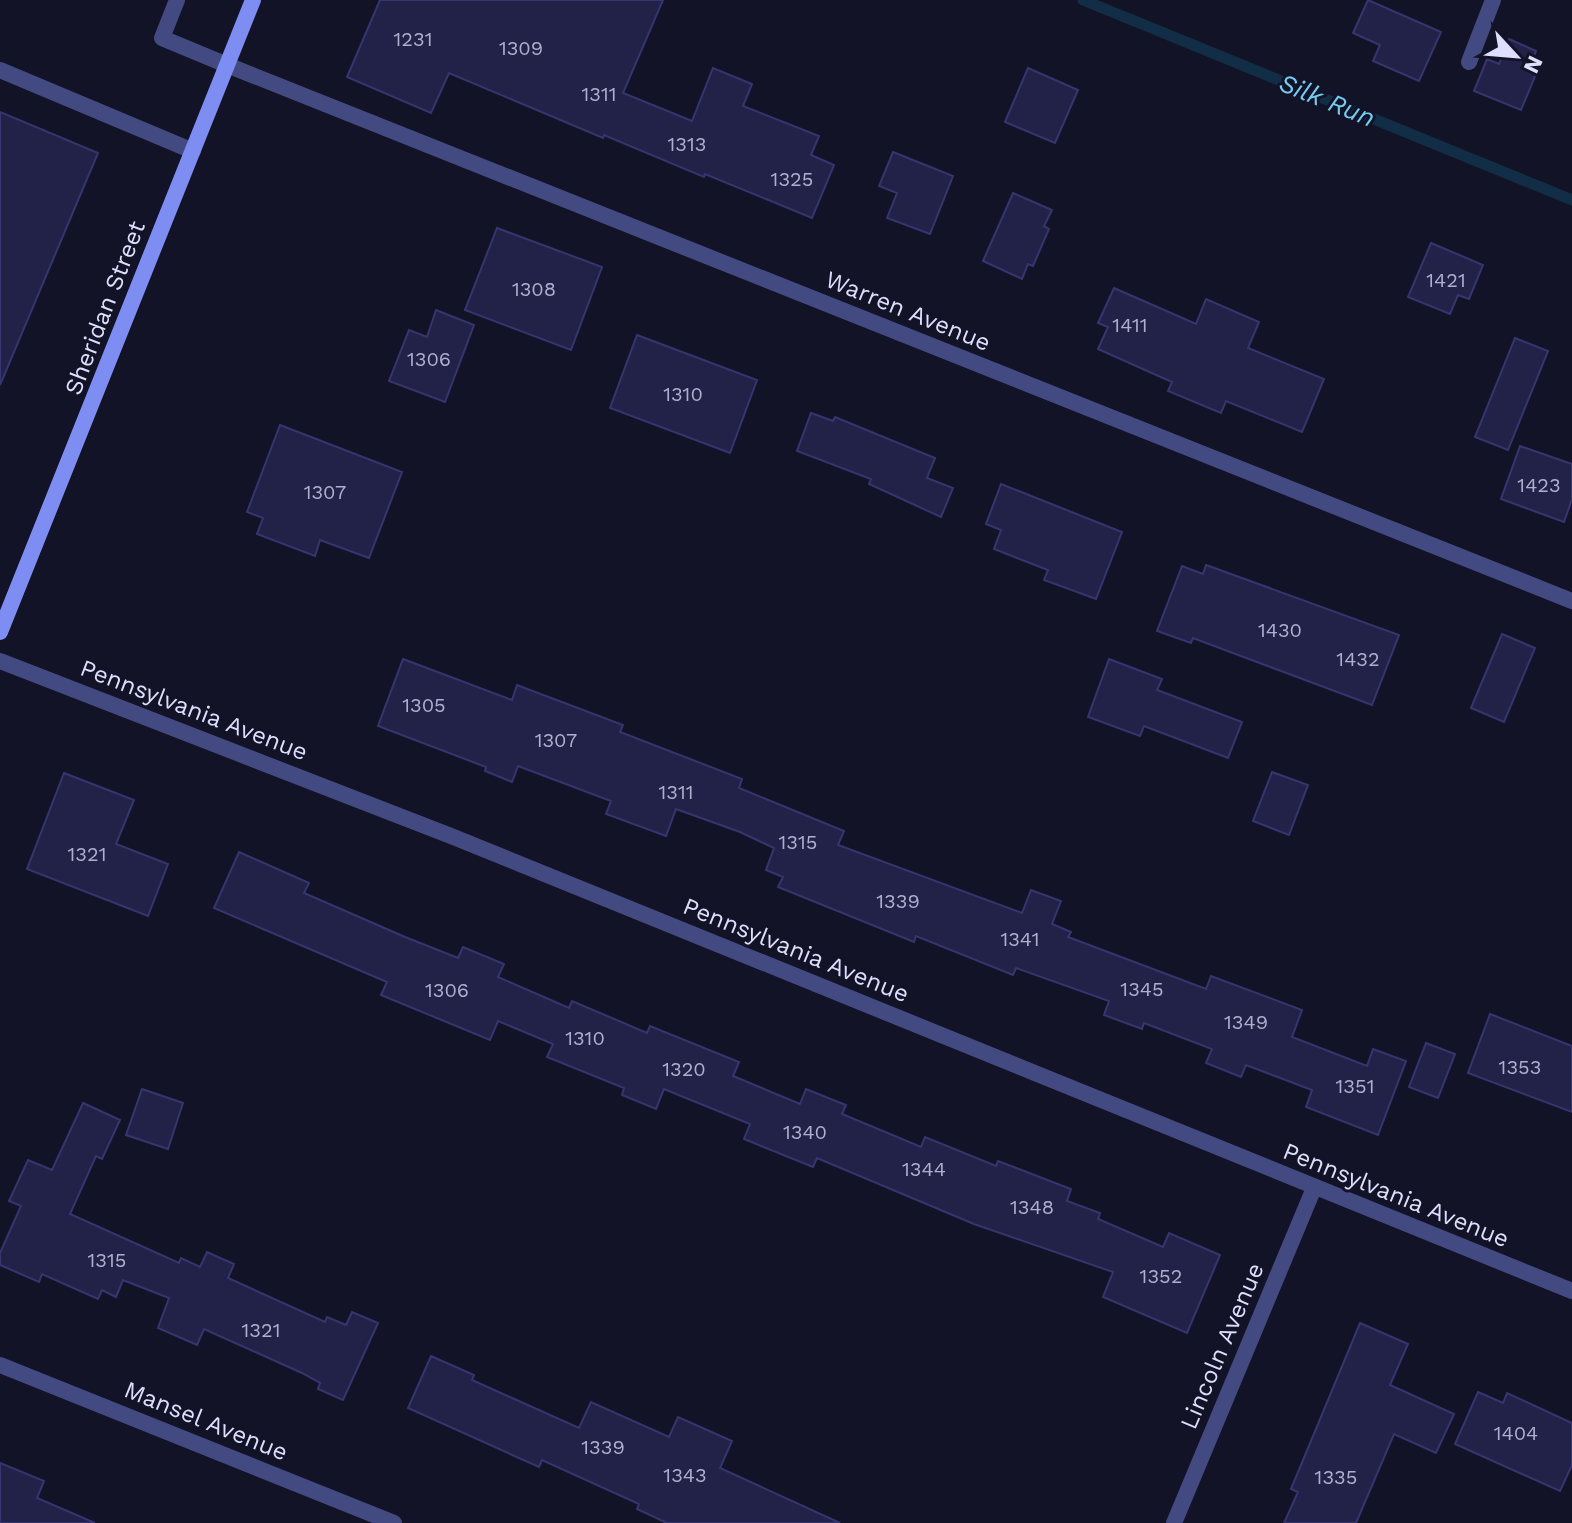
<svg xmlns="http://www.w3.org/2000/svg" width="1572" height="1523" viewBox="0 0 1572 1523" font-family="'Work Sans',sans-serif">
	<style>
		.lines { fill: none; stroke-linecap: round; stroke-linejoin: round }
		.stream { stroke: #122e46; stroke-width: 11 }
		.building { fill: #222147; stroke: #373570; stroke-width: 2 }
		.lane { stroke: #434a82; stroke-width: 16 }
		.street { stroke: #434a82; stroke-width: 16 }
		.secondary { stroke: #7d8df2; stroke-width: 16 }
		.labels { text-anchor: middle; stroke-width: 6; stroke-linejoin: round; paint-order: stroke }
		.number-label { font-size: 20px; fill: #aeafcf }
		.street-label { font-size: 24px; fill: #dddefc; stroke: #131328 }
		.water-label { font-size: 26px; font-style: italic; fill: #75ccf1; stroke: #131328 }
	</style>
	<rect width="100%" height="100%" fill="#131328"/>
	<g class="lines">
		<!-- stream -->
		<path class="stream" d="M1083,0l489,200"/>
	</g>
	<!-- building -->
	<path class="building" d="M380,0h283l-40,93 69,28 21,-53 39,16 -9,22 76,30 -8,19 23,10 -22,53 -107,-44 -1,3 -100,-42 -1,3 -154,-65 -18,40 -84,-36z
		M1368,0l73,32 -22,49 -46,-20 7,-16 -27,-12z
		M1509,39l27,12 -6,15 8,3 -17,41 -47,-19 13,-32 12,5z
		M1028,68l50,22 -23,53 -50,-21z
		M0,112l98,41 -98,232z
		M893,152l60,24 -23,58 -43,-16 10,-25 -18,-7z
		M1013,193l39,17 -8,16 5,3 -16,37 -5,-2 -6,15 -39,-18z
		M497,228l105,39 -31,83 -106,-40z
		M1431,243l52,22 -14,34 -11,-4 -8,19 -42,-17z
		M1114,288l82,36 10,-25 53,23 -11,26 76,31 -22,53 -76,-31 -5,12 -53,-22 4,-9 -74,-33 10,-22 -10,-4z
		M436,310l38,15 -29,77 -56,-21 20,-51 18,7z
		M637,335l120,45 -27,73 -120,-45z
		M1515,338l33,13 -40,99 -33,-13z
		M811,413l22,8 2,-4 100,41 -8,20 26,10 -12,29 -72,-33 2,-5 -74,-28z
		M280,425l122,47 -33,86 -49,-18 -5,16 -58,-22 6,-16 -16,-6z
		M1520,446l52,18v35l-8,23 -63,-23z
		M1001,484l121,48 -26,67 -52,-19 4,-10 -54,-21 7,-19 -15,-6z
		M1206,565l193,70 -27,70 -179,-67 -2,5 -34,-12 25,-65 21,8z
		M1502,634l33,14 -31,74 -33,-14z
		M403,659l109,41 5,-15 106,40 -3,7 122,47 -3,9 105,43 -6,14 184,68 9,-23 30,11 -9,23 19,8 -3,5 138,52 5,-13 91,34 -10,27 75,29 6,-17 33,12 -28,74 -72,-28 6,-17 -66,-25 -5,12 -35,-14 6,-14 -68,-26 -2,6 -38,-14 5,-14 -93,-33 -3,7 -97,-39 -2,6 -136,-55 5,-10 -17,-7 8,-22 -34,-16 -64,-23 -10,27 -60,-22 5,-13 -93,-35 -6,16 -27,-11 1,-4 -108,-41z
		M1109,659l53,20 -5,11 85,32 -14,36 -84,-32 -4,10 -52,-19z
		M1272,772l36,13 -19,50 -36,-14z
		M64,773l70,27 -18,44 52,20 -20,52 -121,-47z
		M239,852l70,31 -5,10 101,44 53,21 5,-11 41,17 -6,13 71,31 3,-7 75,32 3,-7 89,36 -6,14 67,28 6,-15 40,16 -4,9 79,33 4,-10 71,29 2,-5 73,28 -4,12 33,12 -2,6 65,28 6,-14 51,22 -33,78 -84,-36 10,-25 -139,-48 -157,-66 -4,9 -69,-28 6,-15 -86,-35 -8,20 -34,-14 2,-7 -77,-31 6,-13 -55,-23 -8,19 -109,-45 6,-13 -173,-74z
		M1490,1014l82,32v66l-104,-39z
		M1426,1043l29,11 -17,44 -29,-11z
		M142,1089l41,14 -15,46 -42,-14z
		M83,1103l37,17 -18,39 -6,-3 -26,58 109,49 2,-5 19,9 7,-15 27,12 -6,14 97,44 2,-5 19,8 6,-13 26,11 -35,77 -25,-11 2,-6 -18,-10 -98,-44 -7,16 -39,-17 11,-30 -46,-18 -7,17 -14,-7 -4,9 -56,-25 -3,8 -39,-17v-12l21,-47 -12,-5 19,-41 24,10z
		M1360,1323l48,21 -18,41 64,29 -18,39 -42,-19 -38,89h-72l14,-31 -7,-3z
		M431,1356l43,19 -2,5 107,48 12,-26 78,35 9,-20 54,24 -12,27 120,55h-173l-30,-14 2,-5 -97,-44 -3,7 -131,-59z
		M1478,1392l25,11 4,-10 65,30v42l-12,26 -105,-47z
		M0,1463l44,18 -7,17 58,25h-95z"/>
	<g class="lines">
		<!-- lane -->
		<path class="lane" d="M177,0l-15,38 65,27
			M1469,62l24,-62
			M0,70l193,81"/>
		<!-- street -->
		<path class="street" d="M227,65l1345,536
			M0,661l451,175 1121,455
			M0,1365l394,158
			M1174,1523l140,-335"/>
		<!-- secondary -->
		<path class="secondary" d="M0,632l253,-632"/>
	</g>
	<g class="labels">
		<!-- number labels -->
		<g class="number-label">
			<text x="413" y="46">1231</text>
			<text x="521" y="55">1309</text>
			<text x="599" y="101">1311</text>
			<text x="687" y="151">1313</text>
			<text x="792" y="186">1325</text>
			<text x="1446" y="287">1421</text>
			<text x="534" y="296">1308</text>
			<text x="1130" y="332">1411</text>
			<text x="429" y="366">1306</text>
			<text x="683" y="401">1310</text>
			<text x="1539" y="492">1423</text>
			<text x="325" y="499">1307</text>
			<text x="1280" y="637">1430</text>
			<text x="1358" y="666">1432</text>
			<text x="424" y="712">1305</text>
			<text x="556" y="747">1307</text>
			<text x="676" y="799">1311</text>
			<text x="798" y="849">1315</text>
			<text x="87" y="861">1321</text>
			<text x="898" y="908">1339</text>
			<text x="1020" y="946">1341</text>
			<text x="1142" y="996">1345</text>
			<text x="447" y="997">1306</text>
			<text x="1246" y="1029">1349</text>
			<text x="585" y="1045">1310</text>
			<text x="1520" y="1074">1353</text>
			<text x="684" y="1076">1320</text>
			<text x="1355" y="1093">1351</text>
			<text x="805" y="1139">1340</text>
			<text x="924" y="1176">1344</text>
			<text x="1032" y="1214">1348</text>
			<text x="107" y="1267">1315</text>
			<text x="1161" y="1283">1352</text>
			<text x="261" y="1337">1321</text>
			<text x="1516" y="1440">1404</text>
			<text x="603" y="1454">1339</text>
			<text x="685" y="1482">1343</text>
			<text x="1336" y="1484">1335</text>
		</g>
		<!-- street labels -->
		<g class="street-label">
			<text transform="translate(105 308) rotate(-69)" y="8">Sheridan Street</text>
			<text transform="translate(908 311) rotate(22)" y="8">Warren Avenue</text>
			<text transform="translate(194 710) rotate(21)" y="8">Pennsylvania Avenue</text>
			<text transform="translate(796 950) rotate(22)" y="8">Pennsylvania Avenue</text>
			<text transform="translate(1396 1195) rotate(22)" y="8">Pennsylvania Avenue</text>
			<text transform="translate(1222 1346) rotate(-67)" y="8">Lincoln Avenue</text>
			<text transform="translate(206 1421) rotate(22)" y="8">Mansel Avenue</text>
		</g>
		<!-- water labels -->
		<g class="water-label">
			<text transform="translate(1327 100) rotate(22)" y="9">Silk Run</text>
		</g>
	</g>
	<!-- north arrow -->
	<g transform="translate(1516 56) rotate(116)" stroke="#131328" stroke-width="6" paint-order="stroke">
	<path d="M0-6L14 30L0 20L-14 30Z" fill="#dddefc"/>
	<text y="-12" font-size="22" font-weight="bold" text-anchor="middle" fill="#dddefc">N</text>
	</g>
</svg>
